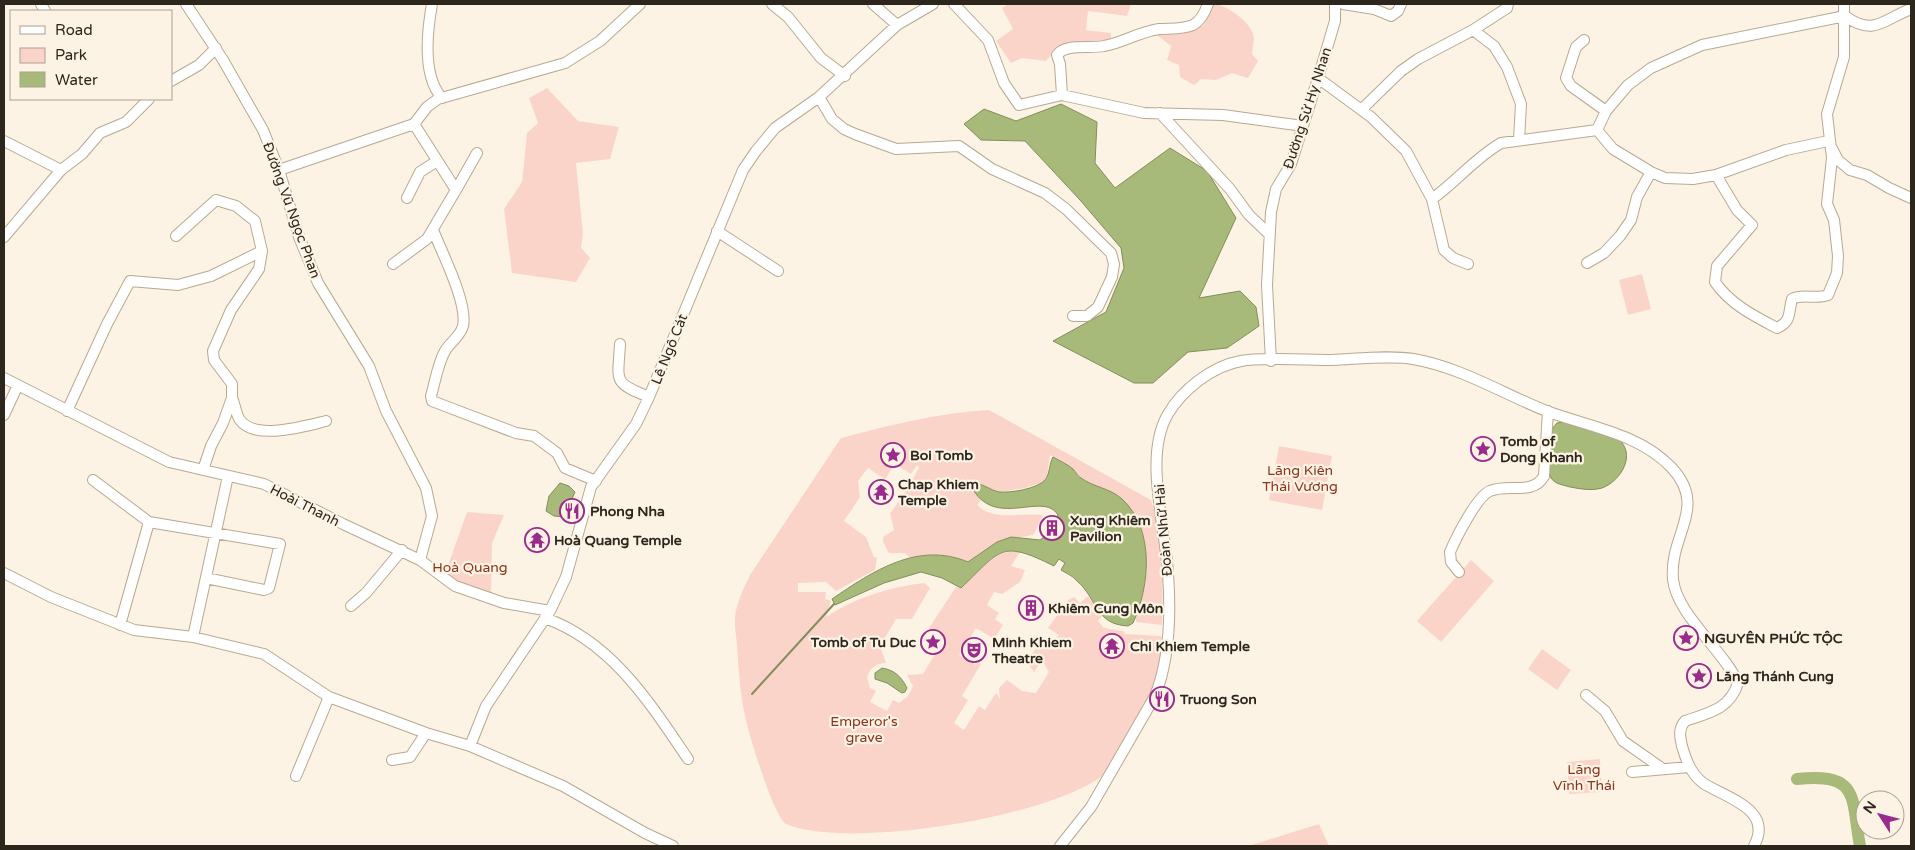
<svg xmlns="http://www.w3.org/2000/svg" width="1915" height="850" viewBox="0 0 1915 850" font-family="'Varela Round',sans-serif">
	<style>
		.green { fill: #fbd4c9 }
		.water { fill: #a7ba79; stroke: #828e5d }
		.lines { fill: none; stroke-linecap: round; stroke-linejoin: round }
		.stream { stroke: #828e5d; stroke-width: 2 }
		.river { stroke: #a7ba79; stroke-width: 12 }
		.minor-casing { stroke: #b7a991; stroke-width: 12 }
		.minor { stroke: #fff; stroke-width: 10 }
		.labels { text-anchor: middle; stroke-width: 4.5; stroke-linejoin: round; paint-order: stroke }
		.street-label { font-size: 14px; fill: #2c261d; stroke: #fdf3e4 }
		.poi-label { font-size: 14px; font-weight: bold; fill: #2c261d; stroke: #fdf3e4; text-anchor: start }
		.park-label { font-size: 14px; fill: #87351c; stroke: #fdf3e4 }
	</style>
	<rect width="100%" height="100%" fill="#fdf3e4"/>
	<!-- green -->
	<path class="green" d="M1009,4h122l-4,12 -39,-5 -2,19 25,3v6c-29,7 -43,-4 -65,22l-24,-3 -11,5 -15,-22 17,-12 -11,-21z
		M1213,4c13,0 40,19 41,34 0,5 -2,11 -2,16l6,7 -10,17 -16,-5 -16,7 -15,-1 -7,6 -14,-8 -1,-12 -12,-5 4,-14 -14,-11 26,-1 20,-8z
		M547,88l31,33 41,6 -9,32 -34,4 7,71 -2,14 9,10 -14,24 -64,-9 -8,-64 18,-27 5,-49 11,-10 -9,-25z
		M1642,274l9,35 -23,6 -9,-35z
		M989,410l162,90c13,41 12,83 11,125l-26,-3v-5c14,-36 18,-90 -15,-118 -12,-10 -28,-12 -40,-21 -3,-2 -5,-6 -8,-9 -6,-5 -15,-9 -23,-14l-3,21 -6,7 -16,5 -26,4 -22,-9 -6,3 10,14 -4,5c17,17 45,7 66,10l-9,19c-12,5 -23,2 -35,8 -11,5 -19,16 -31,20 -21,-9 -36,-9 -58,-4l-5,-5h-16l-6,-11v-5l11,-7 -4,-17c12,-14 20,-29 29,-45l-2,-3 -6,9 -16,-10 -10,15 -17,-11 -10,13 2,16 -16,24 22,16 8,20 3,1 -2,12 -39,21 -10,-9 -28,1v9h28l-1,7 6,2 -5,16c28,-19 63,-30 98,-34l6,5 -18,31h-16l-16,27 6,17c-11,0 -15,5 -19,14l3,11 6,3 -6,11 17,9 6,-11 6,3 9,-7 5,-10 -6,-11 16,-1 17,-28 -11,-18 27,-41 5,1c17,-16 33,-40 59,-36l-9,14 14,4 -5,12 -18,12 -8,-2 -7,13 12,8 -4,6 8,6 -9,14 -18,-11 -17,27 17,10 2,-3 3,2 -19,32 6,4 -14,23 10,7 15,-24 6,4 11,-17 4,6 -1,-11 8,-8 15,11 14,2 13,-21 -5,-8 -5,1 -5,7 -7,-10 13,-21 11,7 8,-13 -11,-7 20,-28 6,-3 6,6 8,-7 14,20 -4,5 6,7 19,3 2,3 36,2c1,12 1,27 -1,38 -2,11 -50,96 -58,102 -55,42 -255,74 -316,48 -13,-9 -37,-89 -41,-108 -5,-23 -6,-45 -8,-68 0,-10 -3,-20 -2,-30 1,-15 9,-30 15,-43l91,-137c49,-13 97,-25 148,-28z
		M1279,446l53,10 -10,54 -53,-10z
		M467,512l37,3 -12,28 -1,52 -30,-9 -16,-12z
		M1471,560l23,21 -53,61 -24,-21z
		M1542,649l29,21 -14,20 -29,-21z
		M1600,759l2,33 -33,2 -2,-32z
		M1319,824l10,22h-81z"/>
	<!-- water -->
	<path class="water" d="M1061,104l36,18 -2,41 20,25 55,-40 37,23 29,47 -37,80 41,-7 16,16 3,19 -32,22 -39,4 -35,31h-19l-81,-42 53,-29 18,-44 -3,-20 -41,-48 -55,-59 -44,-1 -17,-16 20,-15 32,12z
		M1566,422l52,17c19,15 3,42 -16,49 -11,3 -21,1 -32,-1 -10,-3 -18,-3 -21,-14l3,-44 5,-6z
		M1053,457c7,4 14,7 20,12 3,3 4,7 8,9 12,9 29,10 41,21 33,30 28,87 11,124l-5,3c-34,-2 -30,-27 -51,-45 -4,-5 -11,-8 -16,-11l4,-7 -6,-4 -5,7c-54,-27 -53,-16 -93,22l-19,-10 -21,-6 -37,11 -49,22 -3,-6c41,-28 86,-58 136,-37l29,-20 14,-5 29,3 5,-4 7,4 11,-17 -6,-4 1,-4c-15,-25 -64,16 -87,-29l2,-3c9,0 17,7 26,9 11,1 38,-3 46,-12 5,-6 4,-16 8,-23z
		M560,483l9,3 6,6 -11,25 -10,-1 -8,-5 3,-15z
		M882,668c12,2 19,8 25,20l-2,4 -3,1 -15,-10 -12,-4v-6z"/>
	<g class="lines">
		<!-- stream -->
		<path class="stream" d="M752,694l82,-90"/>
		<!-- river -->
		<path class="river" d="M1797,779c64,-7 54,20 63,67"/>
		<defs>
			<path id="minor" d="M41,4l4,7
				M186,4l37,56 40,70 16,40 20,67 19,46 51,83 17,45 40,77 6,28 -12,44
				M432,4c-5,28 -10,72 10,94
				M772,4l16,13 33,41 24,18
				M873,4l24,21
				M954,4l34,36 16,43 15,22 43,-10 82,18 79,2 80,11
				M1343,4l31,5 17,7 7,-5 3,-7
				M1845,16c29,21 39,3 66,-7
				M1473,30l21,16 13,21 14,37 -2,36
				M1584,40l-8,7 -10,31 5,8 35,25
				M1318,78l53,39 35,34 26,48 12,51 9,8 15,6
				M171,81l28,-16 17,-17
				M1062,95l-2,-31 -3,-9c9,-12 33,-6 47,-9 19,-3 34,-14 55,-17 11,-1 22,1 34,-4 8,-4 12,-13 15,-21
				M819,97l13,22 12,10 11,5 41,15 63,-3 33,23 53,24 21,16 45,44 3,11 -2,13 -14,30 -11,9h-14
				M1362,109l39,-38 17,-12 55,-29 34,-22 1,-4
				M1160,113l70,76 19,26 21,20
				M1597,130l16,19 38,23 14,6 28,1 23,-4 70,-25 42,-9 10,19 12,10 17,5 22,13 22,10
				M1597,130l9,-19 22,-26 23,-17 51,-23 143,-29
				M4,141l57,29
				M279,170l135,-46 13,-17 11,-8 127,-36 35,-22 40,-37
				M1716,175l21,35 15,15 -35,41 -2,16c15,22 39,34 62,46 15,-7 11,-15 15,-29 11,-6 24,1 36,-4l9,-22 1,-17 -4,-36 -7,-16 5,-46 -5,-44 17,-57v-53
				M456,190l21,-37
				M407,198l13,-26 17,-11
				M1432,199c24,-17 43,-41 69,-56l96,-13
				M433,230c9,23 35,73 30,96 -3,11 -13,16 -18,25 -7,12 -10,31 -14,45l1,5 84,32 18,3 23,17 8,15 31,13
				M717,231l61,40
				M176,236l40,-36 20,6 19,15 7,30 -3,18 -28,41 -18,41 1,9 18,24v14l-9,25 -12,23 -8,24
				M4,237l57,-67 21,-16 18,-21 26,-11 23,-23
				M1587,263l17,-10 16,-17 11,-16 6,-23 14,-25
				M393,264l34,-25 29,-49 -42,-66
				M620,344c-2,38 -8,38 29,53
				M1271,361l-4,-76 4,-73 5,-23 15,-25 28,-89 16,-54v-17
				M4,378l165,84 95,22 79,40 77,36 35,26 49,17 46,8
				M232,398c3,6 4,17 8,22 15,21 65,6 86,1
				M67,411l40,-87 23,-43 48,4 33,-9 51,-25
				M4,415l14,-30
				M93,480l56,42 131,22 -11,44 -5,2 -58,-12
				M1459,572l-8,-10 -1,-10c6,-14 27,-56 40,-61 18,-8 43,5 54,-15l4,-65
				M4,573l47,24 83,33 59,7 71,17 65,43 97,36 44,13 93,40 82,47 28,13
				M351,606l15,-13 36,-43
				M545,618c67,24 105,85 143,141
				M120,625l29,-103
				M193,637l35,-161
				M1586,695l19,16 18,30 40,28
				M470,746l16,-40 64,-95 16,-34 25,-90 45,-63 13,-27 94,-227 13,-19 19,-23 44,-31 78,-72 36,-21
				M392,760l18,-3 16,-24
				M1632,772l57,-5
				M296,776l33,-79
				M1060,846l31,-39 64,-111c15,-38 16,-82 13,-122 -2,-46 -25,-118 0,-160 14,-24 44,-48 73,-53 24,-4 65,-1 91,-1 25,-1 58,-5 81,-1 48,8 92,36 136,53 42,15 90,22 122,55 38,40 -2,67 2,112 3,35 52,73 65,104 -8,26 -29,30 -53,38 -7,8 -5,16 -3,25 4,14 9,28 21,37 23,15 71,26 51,63"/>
		</defs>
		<!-- minor casing -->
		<use href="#minor" class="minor-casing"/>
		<!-- minor -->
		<use href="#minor" class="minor"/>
	</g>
	<!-- icons -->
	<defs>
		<symbol id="sight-ring" viewBox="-11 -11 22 22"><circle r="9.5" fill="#fdf3e4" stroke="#982b8b" stroke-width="1.5"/><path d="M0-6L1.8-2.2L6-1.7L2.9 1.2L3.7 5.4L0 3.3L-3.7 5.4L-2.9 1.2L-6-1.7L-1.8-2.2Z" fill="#982b8b"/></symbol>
		<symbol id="temple-ring" viewBox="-11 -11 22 22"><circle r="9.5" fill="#fdf3e4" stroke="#982b8b" stroke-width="1.5"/><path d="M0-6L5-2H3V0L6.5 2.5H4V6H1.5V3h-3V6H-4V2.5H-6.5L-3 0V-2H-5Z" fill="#982b8b"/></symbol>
		<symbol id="restaurant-ring" viewBox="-11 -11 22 22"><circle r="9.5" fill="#fdf3e4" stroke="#982b8b" stroke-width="1.5"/><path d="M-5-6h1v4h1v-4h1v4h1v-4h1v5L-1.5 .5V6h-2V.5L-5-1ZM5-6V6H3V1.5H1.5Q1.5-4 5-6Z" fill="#982b8b"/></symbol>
		<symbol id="building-ring" viewBox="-11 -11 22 22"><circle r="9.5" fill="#fdf3e4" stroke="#982b8b" stroke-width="1.5"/><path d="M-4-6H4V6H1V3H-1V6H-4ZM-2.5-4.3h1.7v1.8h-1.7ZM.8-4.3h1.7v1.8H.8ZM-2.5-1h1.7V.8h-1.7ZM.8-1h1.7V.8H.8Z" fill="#982b8b"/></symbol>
		<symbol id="theatre-ring" viewBox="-11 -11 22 22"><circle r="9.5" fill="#fdf3e4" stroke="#982b8b" stroke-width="1.5"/><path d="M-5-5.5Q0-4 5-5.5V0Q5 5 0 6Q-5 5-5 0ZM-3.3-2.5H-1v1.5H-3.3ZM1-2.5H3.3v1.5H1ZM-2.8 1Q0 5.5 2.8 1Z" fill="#982b8b"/></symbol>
	</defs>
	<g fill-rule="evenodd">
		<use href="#sight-ring" x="1469" y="435" width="28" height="28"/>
		<use href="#sight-ring" x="879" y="441" width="28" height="28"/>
		<use href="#temple-ring" x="867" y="478" width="28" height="28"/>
		<use href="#restaurant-ring" x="558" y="497" width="28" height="28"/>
		<use href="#building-ring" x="1038" y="514" width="28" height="28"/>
		<use href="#temple-ring" x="523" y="526" width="28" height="28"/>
		<use href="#building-ring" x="1017" y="594" width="28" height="28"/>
		<use href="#sight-ring" x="1672" y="624" width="28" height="28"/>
		<use href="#sight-ring" x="919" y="628" width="28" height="28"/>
		<use href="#temple-ring" x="1098" y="632" width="28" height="28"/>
		<use href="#theatre-ring" x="960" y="636" width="28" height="28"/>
		<use href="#sight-ring" x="1685" y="662" width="28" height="28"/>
		<use href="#restaurant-ring" x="1148" y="685" width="28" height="28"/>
	</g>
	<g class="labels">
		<!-- street labels -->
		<g class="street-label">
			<text transform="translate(1307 108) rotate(-72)" y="5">Đường Sử Hy Nhan</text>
			<text transform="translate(292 210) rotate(70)" y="5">Đường Vũ Ngọc Phan</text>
			<text transform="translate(669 349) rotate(-68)" y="5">Lê Ngô Cát</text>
			<text transform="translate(305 505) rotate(27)" y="5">Hoài Thanh</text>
			<text transform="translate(1163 530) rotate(-95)" y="5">Đoàn Nhữ Hài</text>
		</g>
		<!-- poi labels -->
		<g class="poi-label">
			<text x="1500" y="446">Tomb of<tspan x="1500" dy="16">Dong Khanh</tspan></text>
			<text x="910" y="460">Boi Tomb</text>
			<text x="898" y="489">Chap Khiem<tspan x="898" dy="16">Temple</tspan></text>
			<text x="590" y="516">Phong Nha</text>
			<text x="1070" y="525">Xung Khiêm<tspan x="1070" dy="16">Pavilion</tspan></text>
			<text x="554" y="545">Hoà Quang Temple</text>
			<text x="1048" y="613">Khiêm Cung Môn</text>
			<text x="1704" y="643">NGUYÊN PHỨC TỘC</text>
			<text x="916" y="647" text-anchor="end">Tomb of Tu Duc</text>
			<text x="992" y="647">Minh Khiem<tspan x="992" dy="16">Theatre</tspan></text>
			<text x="1130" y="651">Chi Khiem Temple</text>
			<text x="1716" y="681">Lăng Thánh Cung</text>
			<text x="1180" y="704">Truong Son</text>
		</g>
		<!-- park labels -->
		<g class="park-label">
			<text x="1300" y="475">Lăng Kiên<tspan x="1300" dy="16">Thái Vương</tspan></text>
			<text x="470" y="572">Hoà Quang</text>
			<text x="864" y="726">Emperor's<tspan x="864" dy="16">grave</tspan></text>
			<text x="1584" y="774">Lăng<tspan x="1584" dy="16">Vĩnh Thái</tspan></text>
		</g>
	</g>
	<!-- border -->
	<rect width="1915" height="850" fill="none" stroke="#2c261d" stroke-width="10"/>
	<!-- legend -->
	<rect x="10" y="10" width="162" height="90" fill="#fdf3e4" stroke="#a9a194"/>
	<rect x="20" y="26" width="25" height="8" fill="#ffffff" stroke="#a9a194"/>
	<text x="55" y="35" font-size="15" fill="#2c261d">Road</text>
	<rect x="20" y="48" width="25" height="15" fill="#fbd4c9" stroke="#a9a194"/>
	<text x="55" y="60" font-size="15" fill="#2c261d">Park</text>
	<rect x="20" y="72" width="25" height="15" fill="#a7ba79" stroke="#a9a194"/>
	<text x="55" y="85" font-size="15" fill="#2c261d">Water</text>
	<!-- north arrow -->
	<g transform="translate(1880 815) rotate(306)"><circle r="24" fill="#fdf3e4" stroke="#a9a194"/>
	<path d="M0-4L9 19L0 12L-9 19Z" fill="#982b8b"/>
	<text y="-8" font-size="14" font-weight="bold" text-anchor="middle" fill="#2c261d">N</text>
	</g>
</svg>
